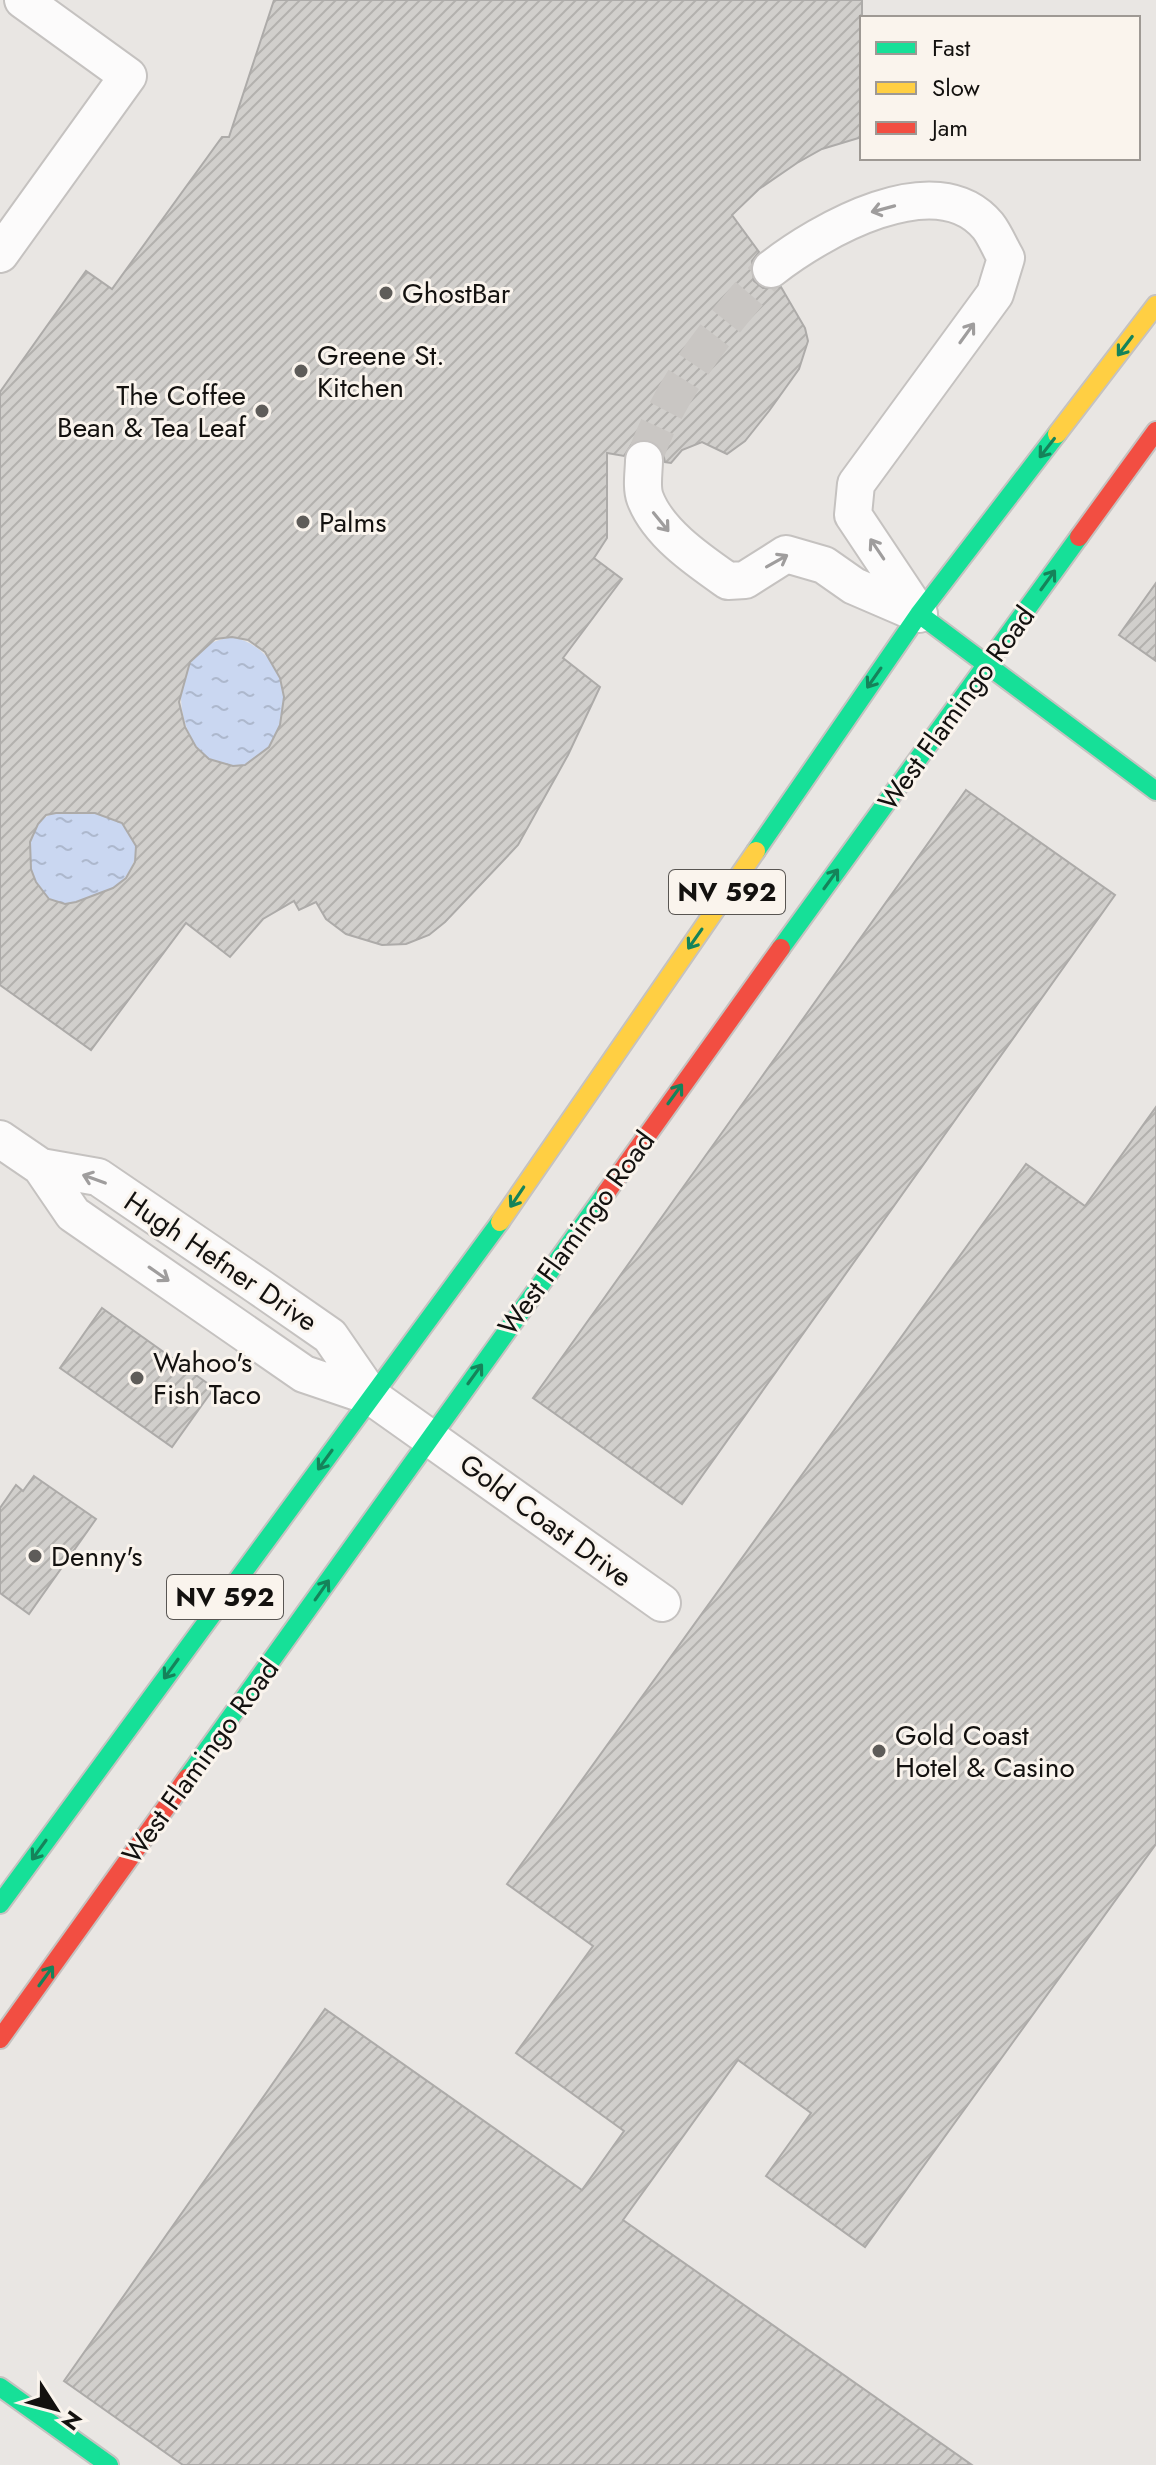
<svg xmlns="http://www.w3.org/2000/svg" width="1156" height="2465" viewBox="0 0 1156 2465" font-family="Jost,sans-serif">
	<style>
		.water { fill: url(#water-ripples) }
		.building { fill: url(#building-hatch); stroke: #adaba9; stroke-width: 2; fill-rule: evenodd }
		.lines { fill: none; stroke-linecap: round; stroke-linejoin: round }
		.street-tunnel { stroke: #c9c6c3; stroke-width: 36; stroke-dasharray: 36 18; stroke-linecap: butt }
		.street-casing { stroke: #c5c2c0; stroke-width: 40 }
		.fast-casing { stroke: #c5c2c0; stroke-width: 22 }
		.slow-casing { stroke: #c5c2c0; stroke-width: 22 }
		.jam-casing { stroke: #c5c2c0; stroke-width: 22 }
		.street { stroke: #fcfbfb; stroke-width: 36 }
		.fast { stroke: #16e098; stroke-width: 18 }
		.slow { stroke: #ffcf43; stroke-width: 18 }
		.jam { stroke: #f24e42; stroke-width: 18 }
		.oneway { stroke: #9f9d9d }
		.oneway2 { stroke: #15835a }
		.poi-dot { fill: #5e5c59; stroke: #faf4ed; stroke-width: 3 }
		.labels { text-anchor: middle; stroke-width: 6; stroke-linejoin: round; paint-order: stroke }
		.shield { fill: #faf4ed; stroke: #585552; stroke-width: 2 }
		.shield-label { font-size: 26px; font-weight: bold; fill: #13110f }
		.poi-label { font-size: 28px; fill: #13110f; stroke: #faf4ed; text-anchor: start }
		.street-label { font-size: 28px; fill: #13110f; stroke: #faf4ed }
	</style>
	<defs>
		<pattern id="water-ripples" width="26" height="14" patternUnits="userSpaceOnUse" patternTransform="scale(2)"><rect width="26" height="14" fill="#cad7f1"/><path d="M2 4q2-2 4 0t4 0M15 11q2-2 4 0t4 0" fill="none" stroke="#adb8cd"/></pattern>
		<pattern id="building-hatch" width="6" height="6" patternUnits="userSpaceOnUse" patternTransform="scale(2)"><rect width="6" height="6" fill="#d1cfcc"/><path d="M-1 1l2-2M0 6l6-6M5 7l2-2" fill="none" stroke="#b3b1ae"/></pattern>
	</defs>
	<rect width="100%" height="100%" fill="#e9e6e3"/>
	<!-- water -->
	<path class="water" d="M232,637c45,9 63,59 44,100 -6,11 -16,19 -26,25 -61,35 -110,-112 -18,-125z
		M56,813c21,0 46,-3 65,10 26,16 14,53 -9,65 -12,7 -32,16 -46,16 -42,2 -52,-83 -10,-91z"/>
	<!-- building -->
	<path class="building" d="M274,0h588v137l-40,12 -25,14 -38,26 -27,26 27,37 -7,9 2,20 9,7 18,-1 24,41 3,13 -9,28 -30,42 -24,30 -18,13 -25,-12 -20,8 -11,13 -6,-1 -3,-13 -18,-10 -11,3 -9,14 -17,-3v85l-13,20 28,21 -59,79 37,29 -32,68 -50,90 -73,77 -16,13 -23,9 -24,1 -36,-11 -20,-15 -10,-17 -17,8 -5,-9 -31,18 -33,38 -44,-34 -95,127 -91,-65v-593l86,-121 26,18 110,-152h7zM232,637l16,3 17,12 15,26 4,19 -4,28 -11,22 -24,18 -12,1 -24,-7 -13,-12 -11,-20 -6,-25 11,-40 25,-23zM56,813h39l27,10 14,23 -1,16 -9,16 -13,10 -37,14 -11,2 -16,-5 -13,-17 -5,-13 -1,-27 8,-18 8,-9z
		M1156,583v78l-37,-26z
		M966,790l149,105 -433,609 -149,-106z
		M1156,1107v737l-291,403 -99,-71 45,-63 -73,-53 -115,160 349,245h-789l-119,-84 261,-372 257,181 42,-59 -108,-78 77,-107 -86,-62 519,-720 59,42z
		M102,1308l112,80 -42,59 -112,-79z
		M34,1476l62,43 -67,95 -29,-21v-85l16,-23 7,6z"/>
	<g class="lines">
		<!-- street-tunnel -->
		<path class="street-tunnel" d="M644,460c25,-72 76,-135 127,-191"/>
		<defs>
			<path id="street" d="M0,254l128,-178 -105,-76
				M771,269c47,-37 165,-106 217,-43 7,9 12,22 18,32l-11,36 -139,190 -3,31 66,99
				M644,460c0,11 -3,27 1,38 13,35 53,62 83,83l17,-1 41,-26 38,11 30,21 65,28
				M0,1139l41,28 32,47 231,160 68,23 290,206
				M41,1167l57,10 160,109 72,50 42,61"/>
			<path id="fast" d="M919,614l237,177
				M756,851l163,-237 138,-180
				M781,948l298,-411
				M187,1778l419,-585
				M0,1904l500,-682
				M0,2387l109,78"/>
			<path id="slow" d="M1057,434l99,-129
				M500,1222l256,-371"/>
			<path id="jam" d="M1079,537l77,-106
				M606,1193l175,-245
				M0,2039l187,-261"/>
		</defs>
		<!-- street casing -->
		<use href="#street" class="street-casing"/>
		<!-- fast casing -->
		<use href="#fast" class="fast-casing"/>
		<!-- slow casing -->
		<use href="#slow" class="slow-casing"/>
		<!-- jam casing -->
		<use href="#jam" class="jam-casing"/>
		<!-- street -->
		<use href="#street" class="street"/>
		<!-- fast -->
		<use href="#fast" class="fast"/>
		<!-- slow -->
		<use href="#slow" class="slow"/>
		<!-- jam -->
		<use href="#jam" class="jam"/>
	</g>
	<!-- one-way arrows -->
	<defs><path id="oneway-shaft" d="M-6 0H5M1.5-3L5.5 0L1.5 3" fill="none" stroke-width="1.6" stroke-linecap="round" stroke-linejoin="round" transform="scale(2)"/></defs>
	<g class="oneway">
		<use href="#oneway-shaft" transform="translate(883 209) rotate(165)"/>
		<use href="#oneway-shaft" transform="translate(967 333) rotate(-54)"/>
		<use href="#oneway-shaft" transform="translate(661 522) rotate(51)"/>
		<use href="#oneway-shaft" transform="translate(877 549) rotate(-124)"/>
		<use href="#oneway-shaft" transform="translate(777 561) rotate(-29)"/>
		<use href="#oneway-shaft" transform="translate(94 1179) rotate(-160)"/>
		<use href="#oneway-shaft" transform="translate(159 1274) rotate(35)"/>
	</g>
	<g class="oneway2">
		<use href="#oneway-shaft" transform="translate(1125 346) rotate(127)"/>
		<use href="#oneway-shaft" transform="translate(1047 448) rotate(128)"/>
		<use href="#oneway-shaft" transform="translate(1048 580) rotate(-54)"/>
		<use href="#oneway-shaft" transform="translate(874 678) rotate(125)"/>
		<use href="#oneway-shaft" transform="translate(831 879) rotate(-54)"/>
		<use href="#oneway-shaft" transform="translate(695 939) rotate(125)"/>
		<use href="#oneway-shaft" transform="translate(675 1094) rotate(-54)"/>
		<use href="#oneway-shaft" transform="translate(517 1197) rotate(124)"/>
		<use href="#oneway-shaft" transform="translate(475 1374) rotate(-54)"/>
		<use href="#oneway-shaft" transform="translate(325 1460) rotate(126)"/>
		<use href="#oneway-shaft" transform="translate(322 1590) rotate(-55)"/>
		<use href="#oneway-shaft" transform="translate(171 1669) rotate(126)"/>
		<use href="#oneway-shaft" transform="translate(39 1850) rotate(126)"/>
		<use href="#oneway-shaft" transform="translate(46 1976) rotate(-54)"/>
	</g>
	<!-- markers -->
	<g class="poi-dot">
		<circle cx="386" cy="293" r="8"/>
		<circle cx="301" cy="371" r="8"/>
		<circle cx="262" cy="411" r="8"/>
		<circle cx="303" cy="522" r="8"/>
		<circle cx="137" cy="1378" r="8"/>
		<circle cx="35" cy="1556" r="8"/>
		<circle cx="879" cy="1751" r="8"/>
	</g>
	<g class="labels">
		<!-- shield labels -->
		<g class="shield">
			<rect x="669" y="870" width="116" height="44" rx="6"/>
			<rect x="167" y="1575" width="116" height="44" rx="6"/>
		</g>
		<g class="shield-label">
			<text x="727" y="901">NV 592</text>
			<text x="225" y="1606">NV 592</text>
		</g>
		<!-- poi labels -->
		<g class="poi-label">
			<text x="402" y="303">GhostBar</text>
			<text x="317" y="365">Greene St.<tspan x="317" dy="32">Kitchen</tspan></text>
			<text x="246" y="405" text-anchor="end">The Coffee<tspan x="246" dy="32">Bean &amp; Tea Leaf</tspan></text>
			<text x="319" y="532">Palms</text>
			<text x="153" y="1372">Wahoo's<tspan x="153" dy="32">Fish Taco</tspan></text>
			<text x="51" y="1566">Denny's</text>
			<text x="895" y="1745">Gold Coast<tspan x="895" dy="32">Hotel &amp; Casino</tspan></text>
		</g>
		<!-- street labels -->
		<g class="street-label">
			<text transform="translate(956 708) rotate(-54)" y="10">West Flamingo Road</text>
			<text transform="translate(576 1233) rotate(-54)" y="10">West Flamingo Road</text>
			<text transform="translate(221 1261) rotate(34)" y="10">Hugh Hefner Drive</text>
			<text transform="translate(546 1520) rotate(36)" y="10">Gold Coast Drive</text>
			<text transform="translate(200 1761) rotate(-54)" y="10">West Flamingo Road</text>
		</g>
	</g>
	<!-- legend -->
	<rect x="860" y="16" width="280" height="144" fill="#faf4ed" stroke="#9e9994" stroke-width="2"/>
	<rect x="876" y="42" width="40" height="12" fill="#16e098" stroke="#9e9994" stroke-width="2"/>
	<text x="932" y="56" font-size="24" fill="#13110f">Fast</text>
	<rect x="876" y="82" width="40" height="12" fill="#ffcf43" stroke="#9e9994" stroke-width="2"/>
	<text x="932" y="96" font-size="24" fill="#13110f">Slow</text>
	<rect x="876" y="122" width="40" height="12" fill="#f24e42" stroke="#9e9994" stroke-width="2"/>
	<text x="932" y="136" font-size="24" fill="#13110f">Jam</text>
	<!-- north arrow -->
	<g transform="translate(56 2409) rotate(126)" stroke="#faf4ed" stroke-width="6" paint-order="stroke">
	<path d="M0-6L14 30L0 20L-14 30Z" fill="#13110f"/>
	<text y="-12" font-size="22" font-weight="bold" text-anchor="middle" fill="#13110f">N</text>
	</g>
</svg>
